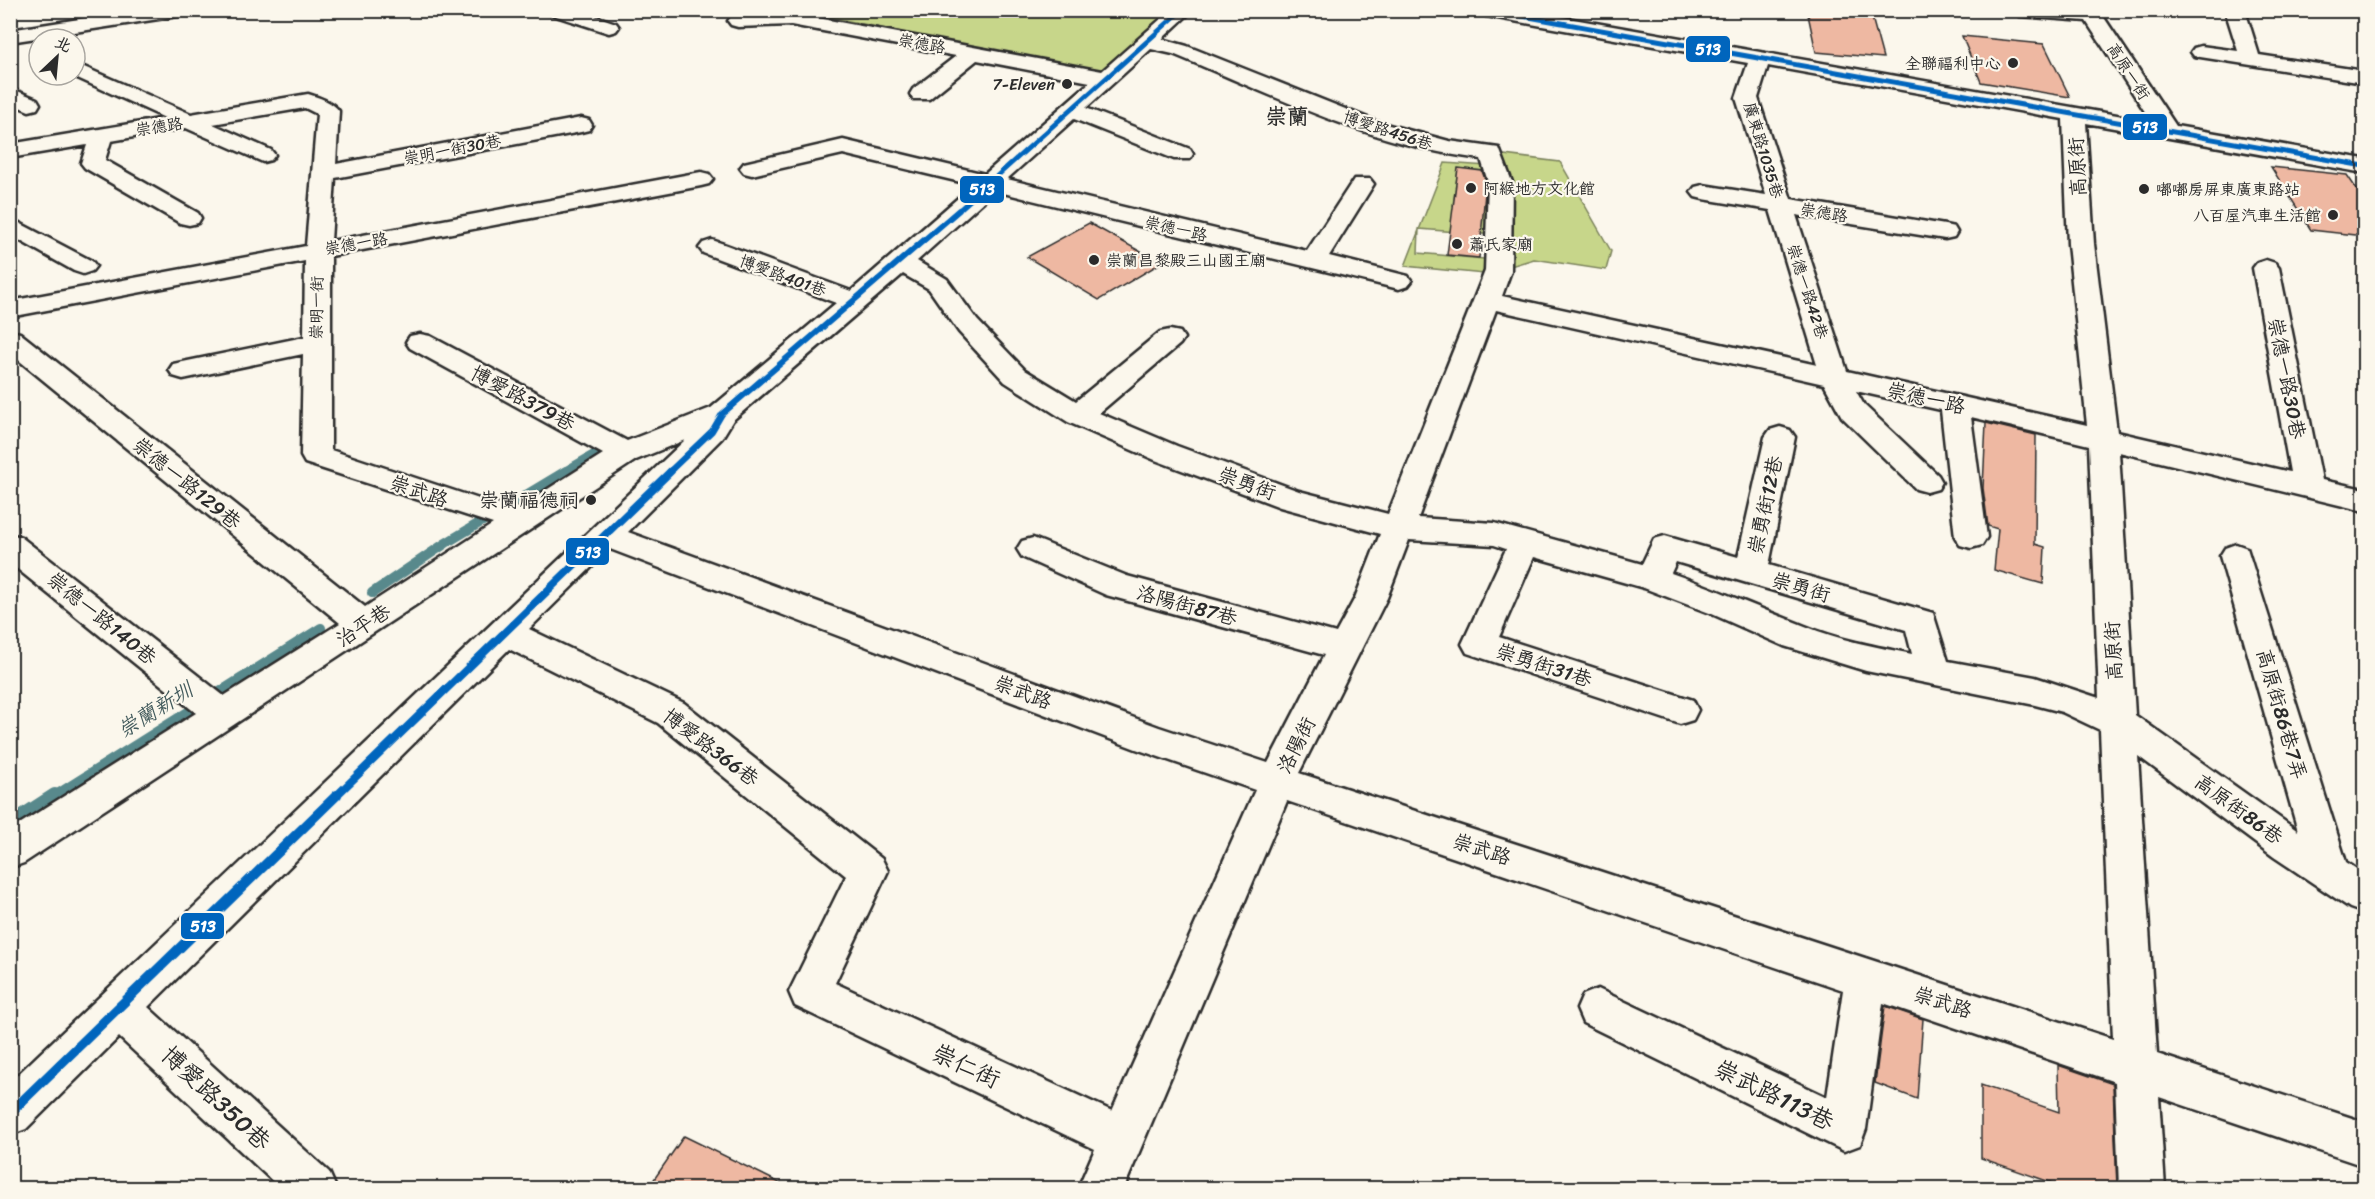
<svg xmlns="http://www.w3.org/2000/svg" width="2375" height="1199" viewBox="0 0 2375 1199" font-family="Sriracha,'LXGW WenKai TC',sans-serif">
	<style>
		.green { fill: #c7d68a; stroke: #79805a; stroke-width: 1.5; fill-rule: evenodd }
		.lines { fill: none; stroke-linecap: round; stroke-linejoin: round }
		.stream-far2 { stroke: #59898c; stroke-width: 8 }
		.stream-far1 { stroke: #59898c; stroke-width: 10 }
		.stream { stroke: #59898c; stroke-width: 14 }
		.building { fill: #eeb8a2; stroke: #2b2b2b; stroke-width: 1.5 }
		.minor-casing { stroke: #2b2b2b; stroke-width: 5 }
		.minor { fill: #fbf7ec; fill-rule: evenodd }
		.bus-1-far3-casing { stroke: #fbf7ec; stroke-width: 8 }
		.bus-1-far2-casing { stroke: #fbf7ec; stroke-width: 10 }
		.bus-1-far1-casing { stroke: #fbf7ec; stroke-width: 12 }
		.bus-1-casing { stroke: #fbf7ec; stroke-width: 14 }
		.bus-1-far3 { stroke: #0065bd; stroke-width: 5 }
		.bus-1-far2 { stroke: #0065bd; stroke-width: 6 }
		.bus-1-far1 { stroke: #0065bd; stroke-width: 8 }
		.bus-1 { stroke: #0065bd; stroke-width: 10 }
		.poi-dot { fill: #2b2b2b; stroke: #fbf7ec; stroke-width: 2 }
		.labels { text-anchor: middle; stroke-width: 4.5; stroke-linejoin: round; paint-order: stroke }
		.far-street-label { font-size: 16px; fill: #2b2b2b; stroke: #fbf7ec }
		.far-poi-label { font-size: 16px; fill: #2b2b2b; stroke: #fbf7ec; text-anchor: start }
		.street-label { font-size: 20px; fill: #2b2b2b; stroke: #fbf7ec }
		.poi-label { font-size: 20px; fill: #2b2b2b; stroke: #fbf7ec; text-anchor: end }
		.water-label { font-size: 21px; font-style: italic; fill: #425a5c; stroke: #fbf7ec }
		.far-district-label { font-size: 22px; font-weight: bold; fill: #2b2b2b; stroke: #fbf7ec }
		.near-street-label { font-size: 24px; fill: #2b2b2b; stroke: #fbf7ec }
		.line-badge { stroke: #fbf7ec; stroke-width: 2 }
		.badge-label { font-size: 16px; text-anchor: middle; font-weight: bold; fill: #fff }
	</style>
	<rect width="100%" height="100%" fill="#fbf7ec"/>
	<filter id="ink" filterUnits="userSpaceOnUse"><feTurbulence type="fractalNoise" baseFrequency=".0167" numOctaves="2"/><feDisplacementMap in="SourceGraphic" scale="12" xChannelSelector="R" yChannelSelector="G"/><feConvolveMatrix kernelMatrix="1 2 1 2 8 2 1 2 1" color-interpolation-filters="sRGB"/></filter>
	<g filter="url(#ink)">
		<!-- green -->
		<path class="green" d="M758,11h412l-64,64 -276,-58z
			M1496,154l64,8 51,89 -5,19 -72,-11 -50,15 -79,-8 40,-103 43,3zM1458,169l30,2 -4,37 -31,-3zM1419,229l76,6v25l-77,-7z"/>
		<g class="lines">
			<!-- stream-far2 -->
			<path class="stream-far2" d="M563,472l41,-24"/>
			<!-- stream-far1 -->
			<path class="stream-far1" d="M372,593l74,-50 120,-72
				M53,797l268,-169"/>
			<!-- stream -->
			<path class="stream" d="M10,824l45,-29"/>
		</g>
		<!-- building -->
		<path class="building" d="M1807,10h63l13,48 -67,-6z
			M1962,36l82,8 26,53 -89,-15z
			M2271,167l76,8 17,25v36l-53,-6z
			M1458,168l24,3 4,11 -7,76 -32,-3z
			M1089,223l72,40 -62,37 -72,-43z
			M1986,423l50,12 -1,109 10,3 -2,37 -49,-14 4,-41 -10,-3 -5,-38z
			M1885,1006l38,13 -6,80 -42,-16z
			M2058,1065l55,19 4,104h-50l-86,-30v-73l78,27z
			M684,1136l106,52h-142z"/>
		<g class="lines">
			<defs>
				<path id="minor" d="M136,10h52l-10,6 -168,26v-12z
					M547,10h31l38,13 3,4 -3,4 -7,2 -59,-19z
					M1171,10h22l-31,29 25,7 191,76 71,19 50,7 13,34 -1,89 -9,25 315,69 -47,-155 -67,-11 -8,-2 -4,-5 4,-5 8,-2 63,10 -30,-97 12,-35 -262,-47 -10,-6h46l629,111 -65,-100 -66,-5 -10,-6h89l77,116 188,33v14l-278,-50 8,121 23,188 173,40 -37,-204 4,-5 9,-3 9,3 4,5 43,212 42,9v22l-245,-59 16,263 163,116 -78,-275 5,-8 11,-4 11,4 99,314 18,12v39l-14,-5 -76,-51 -136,-101 19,298 207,68v44l-205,-69 6,91h-46l-4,-106 -232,-79 -17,126 -6,16 -16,6 -261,-128 -6,-14 6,-14 15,-6 229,108 16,-107 -556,-189 -163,387h-46l17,-39 -300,-143 -6,-14 57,-116 -188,-153 -149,-74 -361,358 181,165 7,16h-56l-161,-151 -93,92 -16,6v-53l675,-642 -49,20 -612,403 -14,5v-38l186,-117 -186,-150v-29l11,3 203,159 116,-73 -330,-270v-22l10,2 345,274 128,-83 -188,-61 -4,-7 2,-102 -120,25 -10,-3 -4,-6 4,-6 131,-27 1,-76 -295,56v-16l296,-55 11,-132 -12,-6 -92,16 58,26 4,5 -4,5 -8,2 -77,-34 -75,13 -6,19 93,53 3,5 -3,5 -9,2 -9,-2 -95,-55 -4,-5 6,-18 -77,13v-14l155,-26 -94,-43h4v-12l116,51 117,-20c10,3 25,8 31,17l-3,53 245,-46 8,2 3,5 -3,5 -8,2 -246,46 -4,63 370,-69 8,2 4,5 -4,5 -8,2 -370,70v194l151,50 36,8 85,-54 -193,-106 -4,-6 4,-6 10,-2 10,2 197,105 84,-33 125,-105 -133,-50 -4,-5 4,-5 9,-3 9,3 130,48 122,-106 -130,-31 -91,21 -8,-2 -4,-5 4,-5 99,-23 142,34 105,-92 -113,-22 -48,39h-16l-3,-5 3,-5 43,-33 -165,-31 -53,2 -7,-2 -3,-4 3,-4 60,-4 311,58zM1151,49l22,5c100,41 200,92 308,105l7,23 -3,89 -97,243 -89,-23 -122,-45 -78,-33 81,-69 4,-6 -4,-6 -10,-2 -10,2 -84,69 -51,-31 -48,-50 -30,-41 -30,-18 78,-70 404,98 9,-3 4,-5 -4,-5 -79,-20 45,-72 -4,-5h-16l-47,72 -300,-72 67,-60 100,40h16l3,-5 -3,-5 -104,-41zM1768,66l295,53 5,125 19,181 -240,-54 -51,-156 149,24 9,-2 3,-5 -3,-5 -9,-2 -154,-26 -33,-101zM903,274l26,15 30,43 46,50 63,40 87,38 125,47 100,27 -25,64 -19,35 -209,-57 -94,-38 -11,3 -5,8 5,8 84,38 218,60 -56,108 -109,-36 -531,-195 94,-94 11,-18zM1496,310l328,74 18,33 74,72 11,3 11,-3 4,-7 -4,-7 -74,-70 -8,-14 85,19 14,127 5,8 11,3 11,-3 5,-8 -16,-120 118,28 10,253 -64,-21 -87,-16 -15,-48 -164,-48 26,-128 -5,-7 -10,-3 -10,3 -5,7 -27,120 -73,-21 -11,3 -12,25 -148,-41 -76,-5zM1409,540l85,5 12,4 -44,95 5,9 213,71 13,-4 5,-10 -5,-10 -194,-63 35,-80 110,31 68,26 72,32 82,25 169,34 27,7 38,18 13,309 -814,-266 88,-175zM610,549l526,200 119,41 -143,321 -277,-128 53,-112 -6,-12 -198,-156 -155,-74zM1676,562l230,68 6,24c-36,-7 -73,-14 -107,-28 -45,-17 -88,-37 -134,-53z
					M2225,10h20l14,45 105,16v12l-170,-27 -3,-4 3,-4 7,-2 37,5z
					M10,88l27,11 3,5 -3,5 -8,2 -19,-8z
					M10,218l82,43 4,5 -4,5 -9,3 -9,-3 -64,-36z"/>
			</defs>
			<!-- minor casing -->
			<use href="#minor" class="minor-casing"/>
			<!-- minor -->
			<use href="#minor" class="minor"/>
			<defs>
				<path id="bus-1-far3" d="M1489,10l875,156
					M958,211l224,-201"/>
				<path id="bus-1-far2" d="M669,472l43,-41 10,-17 237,-204"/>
				<path id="bus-1-far1" d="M335,797l336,-326"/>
				<path id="bus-1" d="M10,1113l327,-318"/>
			</defs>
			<!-- bus-1-far3 casing -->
			<use href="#bus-1-far3" class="bus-1-far3-casing"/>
			<!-- bus-1-far2 casing -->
			<use href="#bus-1-far2" class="bus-1-far2-casing"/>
			<!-- bus-1-far1 casing -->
			<use href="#bus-1-far1" class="bus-1-far1-casing"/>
			<!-- bus-1 casing -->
			<use href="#bus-1" class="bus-1-casing"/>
			<!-- bus-1-far3 -->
			<use href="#bus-1-far3" class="bus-1-far3"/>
			<!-- bus-1-far2 -->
			<use href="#bus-1-far2" class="bus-1-far2"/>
			<!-- bus-1-far1 -->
			<use href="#bus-1-far1" class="bus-1-far1"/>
			<!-- bus-1 -->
			<use href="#bus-1" class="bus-1"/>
		</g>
	</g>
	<!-- markers -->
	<g class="poi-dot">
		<circle cx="2013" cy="63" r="6"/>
		<circle cx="1067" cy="84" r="6"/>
		<circle cx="1471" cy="188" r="6"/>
		<circle cx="2144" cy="189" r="6"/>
		<circle cx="2333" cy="215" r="6"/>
		<circle cx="1457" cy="244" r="6"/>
		<circle cx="1094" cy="260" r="6"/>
		<circle cx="591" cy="500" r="6"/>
	</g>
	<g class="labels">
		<!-- far-street labels -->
		<g class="far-street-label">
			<text transform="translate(922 43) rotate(10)" y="6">崇德路</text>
			<text transform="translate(2129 71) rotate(57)" y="6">高原一街</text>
			<text transform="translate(159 126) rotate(-9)" y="6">崇德路</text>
			<text transform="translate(1388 130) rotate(18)" y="6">博愛路456巷</text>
			<text transform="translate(452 149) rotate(-11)" y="6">崇明一街30巷</text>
			<text transform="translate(1764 150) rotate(73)" y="6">廣東路1035巷</text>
			<text transform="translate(1824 212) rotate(9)" y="6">崇德路</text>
			<text transform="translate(1176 228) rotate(13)" y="6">崇德一路</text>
			<text transform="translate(356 243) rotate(-10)" y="6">崇德一路</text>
			<text transform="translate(783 275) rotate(20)" y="6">博愛路401巷</text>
			<text transform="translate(1808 291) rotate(72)" y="6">崇德一路42巷</text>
			<text transform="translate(316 308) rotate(-89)" y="6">崇明一街</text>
		</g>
		<!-- far-poi labels -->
		<g class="far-poi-label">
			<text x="2001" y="69" text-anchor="end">全聯福利中心</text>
			<text x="1055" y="90" text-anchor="end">7-Eleven</text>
			<text x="1483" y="194">阿緱地方文化館</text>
			<text x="2156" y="195">嘟嘟房屏東廣東路站</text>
			<text x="2321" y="221" text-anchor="end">八百屋汽車生活館</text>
			<text x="1469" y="250">蕭氏家廟</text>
			<text x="1106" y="266">崇蘭昌黎殿三山國王廟</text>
		</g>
		<!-- street labels -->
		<g class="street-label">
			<text transform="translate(2077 167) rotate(-93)" y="7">高原街</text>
			<text transform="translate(2287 378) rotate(79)" y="7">崇德一路30巷</text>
			<text transform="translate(523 398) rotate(28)" y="7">博愛路379巷</text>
			<text transform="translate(1926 398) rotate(13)" y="7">崇德一路</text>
			<text transform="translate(187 483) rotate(39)" y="7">崇德一路129巷</text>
			<text transform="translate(1247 483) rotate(20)" y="7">崇勇街</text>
			<text transform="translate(419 491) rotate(19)" y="7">崇武路</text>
			<text transform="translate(1765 505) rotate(-78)" y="7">崇勇街12巷</text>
			<text transform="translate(1801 587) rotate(16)" y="7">崇勇街</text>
			<text transform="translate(1187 605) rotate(15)" y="7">洛陽街87巷</text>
			<text transform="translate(102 618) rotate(39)" y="7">崇德一路140巷</text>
			<text transform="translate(363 625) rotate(-33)" y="7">治平巷</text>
			<text transform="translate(2113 651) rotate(-93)" y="7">高原街</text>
			<text transform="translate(1544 665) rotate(18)" y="7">崇勇街31巷</text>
			<text transform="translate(1023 692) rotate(21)" y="7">崇武路</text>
			<text transform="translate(2282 714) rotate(74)" y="7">高原街86巷7弄</text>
			<text transform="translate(1296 745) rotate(-63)" y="7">洛陽街</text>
			<text transform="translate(711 747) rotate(37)" y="7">博愛路366巷</text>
			<text transform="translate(2239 809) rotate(36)" y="7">高原街86巷</text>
			<text transform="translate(1482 849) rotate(18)" y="7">崇武路</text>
			<text transform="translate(1943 1002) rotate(18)" y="7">崇武路</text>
		</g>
		<!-- poi labels -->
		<g class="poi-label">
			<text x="579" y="507">崇蘭福德祠</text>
		</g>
		<!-- water labels -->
		<g class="water-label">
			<text transform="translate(155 710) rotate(-32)" y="7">崇蘭新圳</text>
		</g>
		<!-- far-district labels -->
		<g class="far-district-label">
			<text x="1287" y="124">崇蘭</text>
		</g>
		<!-- near-street labels -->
		<g class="near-street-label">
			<text transform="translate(966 1066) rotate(25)" y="8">崇仁街</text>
			<text transform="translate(1774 1095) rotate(26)" y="8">崇武路113巷</text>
			<text transform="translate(216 1098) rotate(43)" y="8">博愛路350巷</text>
		</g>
	</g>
	<g class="line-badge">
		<rect x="1685" y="35" width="46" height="28" rx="6" fill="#0065bd"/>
		<rect x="2122" y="113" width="46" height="28" rx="6" fill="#0065bd"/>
		<rect x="959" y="175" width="46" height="29" rx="6" fill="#0065bd"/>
		<rect x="565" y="537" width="45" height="29" rx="6" fill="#0065bd"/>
		<rect x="180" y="912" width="45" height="28" rx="6" fill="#0065bd"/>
	</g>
	<g class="badge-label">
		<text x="1708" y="55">513</text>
		<text x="2145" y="133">513</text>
		<text x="982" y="195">513</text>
		<text x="588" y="558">513</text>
		<text x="203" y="932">513</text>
	</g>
	<!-- margin -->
	<rect width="2375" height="1199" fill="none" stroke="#fbf7ec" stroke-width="36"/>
	<rect x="18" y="18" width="2339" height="1163" fill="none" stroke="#2b2b2b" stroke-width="2" filter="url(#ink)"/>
	<!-- north arrow -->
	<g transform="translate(57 57) rotate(26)"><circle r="28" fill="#fbf7ec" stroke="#a8a59f" stroke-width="1.5"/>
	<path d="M0-4.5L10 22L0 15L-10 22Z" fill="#2b2b2b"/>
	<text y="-9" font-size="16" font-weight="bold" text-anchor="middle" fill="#2b2b2b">北</text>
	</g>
</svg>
